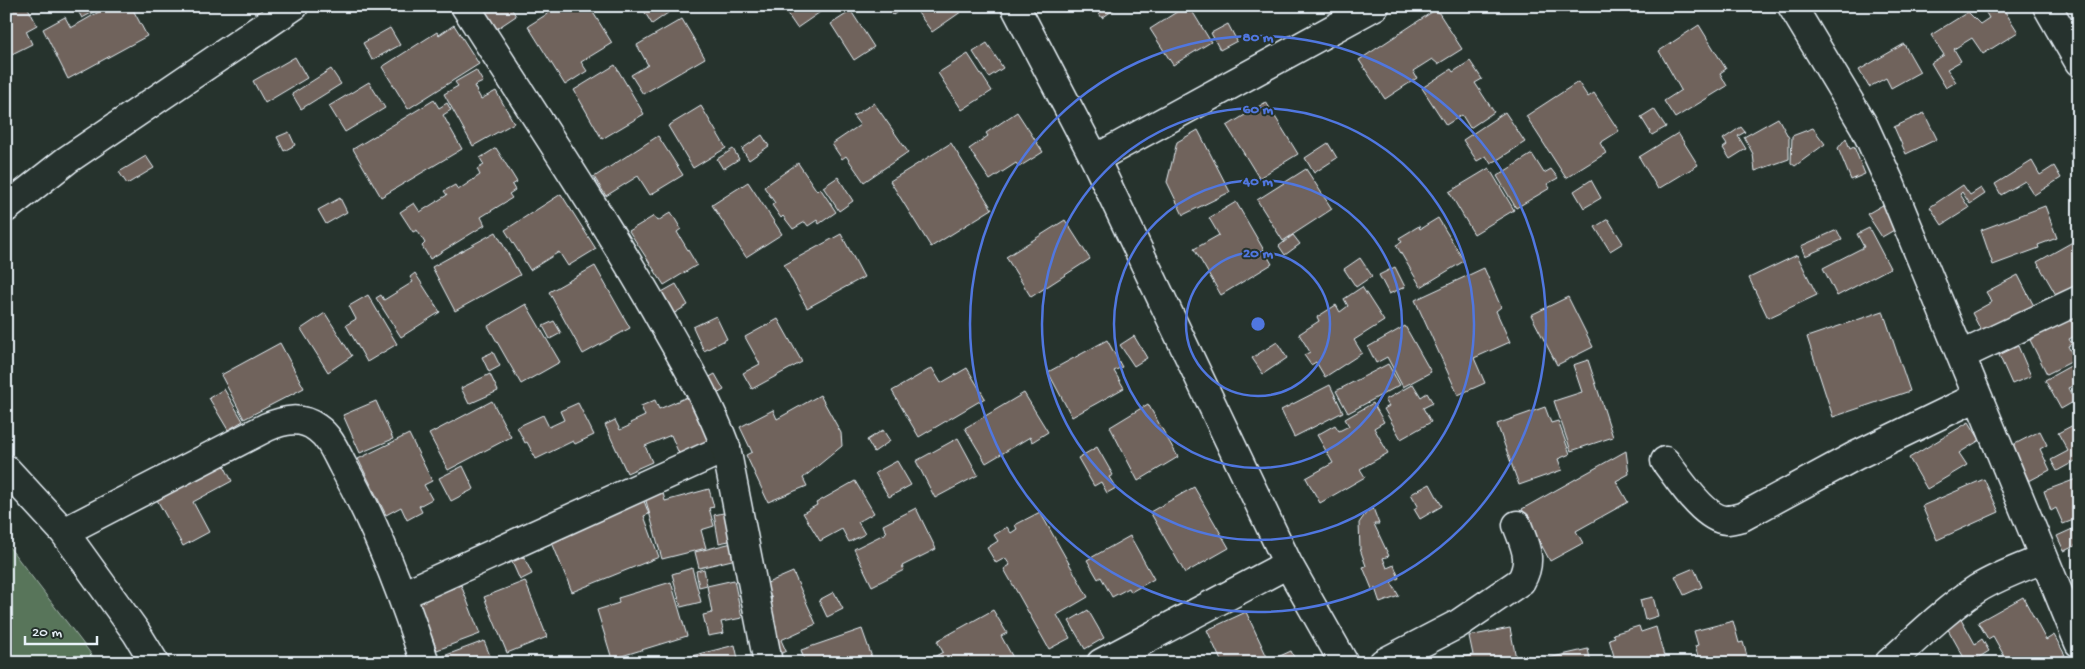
<svg xmlns="http://www.w3.org/2000/svg" width="2085" height="669" viewBox="0 0 2085 669" font-family="'Gochi Hand',sans-serif">
	<style>
		.green { fill: #58745a; stroke: #a0b2a9 }
		.building { fill: #70645b; stroke: #e8f1f8 }
		.lines { fill: none; stroke-linecap: round; stroke-linejoin: round }
		.street-casing { stroke: #e8f1f8; stroke-width: 31 }
		.secondary-casing { stroke: #e8f1f8; stroke-width: 31 }
		.street { stroke: #26332d; stroke-width: 28 }
		.secondary { stroke: #26332d; stroke-width: 28 }
		.ring { fill: none; stroke: #5077e0; stroke-width: 2.5 }
		.centre { fill: #5077e0; stroke: #26332d; stroke-width: 2.5 }
		.ring-label { font-size: 15px; text-anchor: middle; font-weight: bold; fill: #5077e0; stroke: #26332d; stroke-width: 4; stroke-linejoin: round; paint-order: stroke }
	</style>
	<rect width="100%" height="100%" fill="#26332d"/>
	<filter id="ink" filterUnits="userSpaceOnUse"><feTurbulence type="fractalNoise" baseFrequency=".02" numOctaves="2"/><feDisplacementMap in="SourceGraphic" scale="10" xChannelSelector="R" yChannelSelector="G"/><feConvolveMatrix kernelMatrix="1 2 1 2 8 2 1 2 1" color-interpolation-filters="sRGB"/></filter>
	<g filter="url(#ink)">
		<!-- green -->
		<path class="green" d="M6,543l92,120h-92z"/>
		<!-- building -->
		<path class="building" d="M6,6h21l10,19 -11,6 6,13 -26,13z
			M75,6h30l-23,12z
			M109,6h22l16,30 -79,43 -25,-50 22,-12 6,11z
			M480,6h30l6,10 -21,14z
			M560,6h29l23,37 -31,19 6,9 -22,14 -37,-59z
			M641,6h37l-26,18z
			M782,6h47l-32,22z
			M887,6h19l-13,9z
			M913,6h55v1l-36,25z
			M1094,6h25l-17,12z
			M1186,6h3l22,36 -38,23 -23,-36z
			M1428,6h13l-4,4 25,39 -24,15 -6,-5 -19,12 4,7 -32,21 -26,-39 73,-48z
			M1982,6h28l-6,4 14,22 -35,22 -11,-16 -18,11 7,12 -14,8 9,13 -10,6 -15,-25 13,-8 -13,-20 37,-23 12,12 9,-6z
			M851,11l23,36 -20,13 -23,-36z
			M682,19l23,39 -62,36 -12,-19 17,-10 -11,-20z
			M1228,24l9,17 -17,9 -9,-17z
			M454,25l25,39 -71,45 -26,-42 55,-35 2,3z
			M1699,25l27,44 -6,4 7,13 -52,32 -11,-17 17,-11 -22,-39z
			M390,28l10,17 -28,15 -9,-17z
			M987,43l16,25 -14,9 -16,-25z
			M1904,44l16,28 -29,16 -5,-10 -17,9 -10,-17z
			M968,54l24,37 -30,19 -24,-37z
			M295,57l12,21 -42,25 -12,-22z
			M1470,61l12,18 -7,4 19,29 -24,16 -8,-13 -16,10 -24,-37 29,-19 2,3z
			M615,65l29,49 -42,25 -28,-49z
			M331,69l10,15 -40,25 -9,-15z
			M476,70l7,12 -9,4 7,13 15,-8 18,32 -41,23 -29,-52 14,-8 -3,-4z
			M369,82l16,26 -40,24 -16,-26z
			M1578,82l10,15 6,-4 25,38 -19,12 6,10 -40,25 -40,-62z
			M434,100l5,8 8,-5 4,7 -8,5 19,34 -81,48 -28,-48z
			M1266,102l32,52 -39,24 -32,-52z
			M874,103l34,49 -44,30 -18,-26 -4,3 -10,-15 28,-19 -7,-9z
			M701,106l25,42 -33,20 -25,-42z
			M1654,109l12,18 -14,8 -11,-18z
			M1017,112l26,40 -24,15 -3,-4 -26,17 -21,-31 19,-13 -2,-3z
			M1505,112l20,30 -34,22 -5,-8 -9,5 -14,-21z
			M1924,113l13,26 -31,15 -12,-27z
			M1778,118l11,20v21l-34,12 -2,-17 -9,-17z
			M1741,127l4,5 -7,4 8,13 -16,10 -7,-11 4,-3 -4,-6z
			M1813,128l12,16 -30,22 -4,-3 1,-27z
			M1198,130l32,62 -47,23 -16,-33 10,-40z
			M289,132l6,13 -11,6 -7,-14z
			M1678,133l20,32 -40,24 -19,-32z
			M762,135l7,11 -20,14 -7,-11z
			M658,136l25,39 -33,20 -12,-19 -32,20 -12,-19z
			M1846,138l4,11 4,-2 11,27 -14,6 -13,-32z
			M951,143l41,66 -61,38 -41,-66z
			M1328,143l9,15 -23,15 -9,-15z
			M2079,147v21l-9,-15z
			M496,148l21,34 -5,3 3,5 -6,4 3,4 -31,19 4,8 -55,34 -8,-13 3,-3 -8,-13 -4,2 -13,-20 14,-9 6,9 27,-17 -3,-4 11,-6 3,5 22,-15 -3,-6 7,-4 -4,-7z
			M733,149l6,10 -16,10 -6,-10z
			M1532,154l12,19 7,-4 7,9 -11,6 3,4 -34,20 -19,-32z
			M146,156l8,12 -27,16 -8,-12z
			M2032,161l8,14 14,-9 7,12 -27,17 -9,-14 -24,14 -6,-11z
			M798,163l19,28 3,-3 16,24 -17,12 -2,-4 -9,6 -3,-4 -12,7 -10,-13 -2,2 -9,-13 3,-2 -11,-16z
			M1489,168l25,42 -40,24 -25,-42z
			M1306,169l26,40 -49,32 -26,-41z
			M838,177l15,24 -14,10 -16,-24z
			M1591,180l10,18 -17,10 -10,-17z
			M748,182l34,52 -36,23 -34,-52z
			M1963,185l7,10 11,-7 4,6 -15,10 -8,-12 -2,2 9,14 -27,17 -12,-18z
			M561,194l35,55 -28,17 -9,-14 -29,18 -25,-40z
			M340,198l7,14 -21,12 -8,-14z
			M1236,202l36,62 -51,31 -27,-46 25,-14 -10,-17z
			M1888,202l15,23 -21,12 -15,-23z
			M2045,206l12,32 -19,7 1,3 -46,17 -12,-35z
			M671,212l10,17 -4,3 20,33 -33,20 -35,-54 25,-15 4,5z
			M1438,218l26,43 -43,26 -25,-42 6,-3 -3,-4 20,-12 1,3z
			M1608,219l15,24 -13,8 -15,-24z
			M1065,220l25,39 -59,38 -25,-40z
			M1869,228l21,40 -53,28 -14,-28 41,-21 -7,-13z
			M1837,230l5,10 -37,16 -4,-10z
			M2079,230v59l-20,11 -22,-38 41,-23 -4,-6z
			M496,232l24,43 -65,36 -23,-44z
			M841,234l23,43 -57,31 -23,-43z
			M1293,235l7,9 -15,11 -6,-9z
			M1797,255l20,40 -49,23 -19,-40z
			M1360,258l12,18 -16,11 -12,-18z
			M595,266l35,62 -47,26 -34,-62z
			M1395,267l10,20 -16,7 -10,-19z
			M1484,268l17,39 -5,4 14,31 -36,16 11,25 -27,12 -43,-95z
			M415,273l25,39 -39,25 -25,-39 5,-3 3,5 29,-18 -3,-5z
			M2018,275l17,33 -51,28 -12,-23 20,-11 -6,-10z
			M676,284l12,21 -15,9 -13,-21z
			M1362,287l22,34 -30,19 8,13 -37,24 -9,-15 -5,3 -7,-10 6,-3 -11,-18 20,-13 -2,-4 19,-12 4,7 8,-6 -4,-7z
			M368,295l29,49 -30,18 -21,-37 10,-6 -7,-13z
			M1568,297l25,50 -36,18 -26,-50z
			M526,304l34,58 -39,22 -33,-58z
			M2068,308l11,21v5l-10,5 3,5 -4,2 7,14 -28,14 -22,-44z
			M1883,311l27,80 -77,26 -26,-80z
			M325,313l27,43 -24,16 -27,-43z
			M716,316l11,23 -23,12 -11,-24z
			M778,319l24,43 -50,27 -9,-16 17,-9 -15,-27z
			M554,321l7,12 -11,6 -7,-13z
			M1405,326l26,46 -28,15 -16,-30 -11,6 -8,-16z
			M1134,336l13,22 -13,8 -14,-21z
			M1107,340l15,27 -8,4 10,17 -52,29 -24,-45z
			M1277,342l10,16 -24,16 -11,-16z
			M280,343l24,45 -60,31 -23,-44z
			M2018,346l13,30 -19,8 -13,-29z
			M493,352l7,14 -11,6 -7,-15z
			M1588,360l25,77 -42,14 -17,-50 28,-9 -9,-27z
			M1388,364l12,21 -52,28 -12,-22z
			M2074,364l5,9v10l-11,5 7,13 -14,8 -16,-29z
			M932,368l9,15 26,-15 18,30 -66,39 -27,-46z
			M490,374l8,17 -29,13 -8,-16z
			M715,374l9,16 -9,5 -9,-16z
			M1413,384l8,13 6,-4 6,10 -10,5 8,14 -30,17 -17,-30 5,-3 -4,-6z
			M1330,385l13,27 -49,25 -13,-27z
			M224,389l19,32 -15,9 -19,-32z
			M1024,393l24,39 -16,10 -2,-5 -44,26 -21,-35z
			M692,395l20,48 -32,13 -9,-21 -26,11 7,16 -25,11 -22,-48 10,-5 5,10 11,-5 -1,-2 15,-7 -4,-10 14,-6 4,9z
			M820,395l21,38 1,13 -39,32 4,8 -39,16 -22,-47 6,-3 -12,-25 33,-17 4,9z
			M376,401l17,38 -33,14 -17,-38z
			M492,401l19,36 -63,33 -19,-36z
			M578,403l16,32 -19,9 -2,-3 -37,18 -9,-17 -2,1 -8,-16 26,-12 6,12 15,-7 -4,-9z
			M1373,403l11,19 -10,6 14,25 -28,16 5,8 -45,26 -14,-25 27,-15 -16,-28 18,-10 4,6 10,-5 -4,-7z
			M1148,404l30,53 -40,24 -28,-54z
			M1545,407l6,16 7,-2 12,33 -12,5 4,11 -43,15 -22,-61z
			M1969,422l11,18 -21,13 8,12 -40,24 -18,-31z
			M2079,422v37l-22,12 -6,-11 17,-9 -10,-18z
			M883,430l7,11 -16,11 -7,-12z
			M2040,431l7,14 -7,4 10,21 -21,11 -18,-35z
			M409,434l23,47 -8,4 8,14 -13,7 3,6 -15,8 -6,-13 -15,8 -28,-56z
			M958,438l20,37 -43,23 -19,-37z
			M1097,447l16,28 -4,2 7,11 -9,5 -6,-11 -7,4 -16,-28z
			M1626,451l3,23 -13,7 12,21 -52,29 7,12 -33,18 -28,-52z
			M218,454l14,27 -39,21 16,30 -26,14 -31,-55z
			M897,461l14,24 -22,12 -14,-24z
			M463,466l11,23 -23,12 -12,-23z
			M2079,478v40l-16,6 -7,-16 -5,3 -7,-20z
			M1984,479l15,33 -62,28 -15,-34z
			M855,481l19,32 -16,9 7,12 -16,8 -7,-13 -22,12 -17,-28 14,-8 -1,-2z
			M1430,484l12,22 -22,13 -6,-10 4,-3 -7,-12z
			M661,485l4,16 44,-12 5,18 -5,1 5,18 -13,4 5,18 -44,11 -19,-69z
			M1194,487l35,61 -44,25 -35,-61z
			M644,501l5,13 -5,2 15,41 -87,35 -21,-52z
			M916,508l20,41 -34,17 2,4 -32,16 -18,-37 32,-16 -3,-8z
			M1373,508l6,16h-5l15,32 -6,2 4,10 7,-3 5,13 -8,4 8,14 -19,7 -5,-15 -3,1 -9,-22 3,-1 -6,-17 -1,-26 7,-10z
			M728,512l6,28 -15,3 -5,-28z
			M1040,512l48,85 -31,18 13,23 -21,11 -45,-80 6,-4 -5,-7 -9,5 -9,-15 11,-7 -4,-6 13,-8 4,6 6,-4 -2,-4z
			M2079,526v18l-15,7 -7,-15z
			M1130,536l24,43 -23,13 -2,-4 -17,9 -11,-20 -3,2 -11,-19z
			M732,543l4,16 -37,9 -4,-16z
			M524,557l8,17 -12,6 -8,-18z
			M692,568l9,34 -20,5 -9,-33z
			M1694,568l8,19 -18,8 -9,-19z
			M704,569l3,16 -8,2 -3,-16z
			M793,572l23,52 -35,16 5,11 -8,4 -8,-18 7,-3 -14,-31 9,-4 -7,-15z
			M734,580l8,38 -21,4 3,11 -16,3 -5,-21 9,-2 -5,-27z
			M525,581l22,56 -40,16 -23,-56z
			M671,582l16,54 -75,23 -15,-49 22,-7 -1,-5z
			M461,585l19,49 -43,16 -19,-48z
			M834,592l9,17 -16,8 -8,-17z
			M1653,597l5,19 -13,4 -5,-20z
			M2023,597l23,43 8,-5 11,20 -15,8h-51l7,-4 -13,-23 -5,3 -10,-17z
			M993,610l14,23 -6,3 15,27h-93l20,-11 -6,-11z
			M1088,610l16,28 -19,11 -16,-28z
			M1246,612l23,49 22,-10 6,12h-75l-15,-33z
			M1959,615l16,29 7,-5 7,12 -19,12h-3l-22,-39z
			M1733,621l6,22 4,-1 6,21h-49l-5,-17 3,-1 -4,-14z
			M1639,626l2,6 15,-5 10,36h-50l-7,-24 6,-2 -2,-3z
			M1510,628l7,35h-100l22,-5 1,4 33,-7 -4,-19z
			M862,629l12,34h-69l-4,-13z
			M484,641l9,22h-49l-3,-6z
			M735,645l4,18h-75z
			M1588,649l3,14h-64z"/>
		<g class="lines">
			<defs>
				<path id="street" d="M1015,6l80,153 193,405 56,99
					M1792,6l72,120 26,57 189,460
					M2047,6l32,56
					M1095,159l280,-153
					M6,208l61,-48 227,-154
					M1962,355l117,-55
					M1665,461c13,17 39,58 61,59 5,0 11,-2 16,-3l113,-61 122,-59
					M6,469l58,63 72,100 19,31
					M64,532l203,-105c17,-7 34,-11 50,1 13,9 19,25 26,38 35,62 60,129 82,197
					M402,595l324,-147
					M1101,663l187,-99
					M1383,663l75,-39 63,-43c12,-21 4,-35 -4,-56
					M1889,663c28,-25 56,-53 88,-74 21,-13 44,-21 66,-30"/>
				<path id="secondary" d="M465,6c64,101 131,200 190,303 25,45 53,90 71,139l42,215"/>
			</defs>
			<!-- street casing -->
			<use href="#street" class="street-casing"/>
			<!-- secondary casing -->
			<use href="#secondary" class="secondary-casing"/>
			<!-- street -->
			<use href="#street" class="street"/>
			<!-- secondary -->
			<use href="#secondary" class="secondary"/>
		</g>
	</g>
	<!-- distance rings -->
	<g class="ring">
		<circle cx="1258" cy="324" r="72"/>
		<circle cx="1258" cy="324" r="144"/>
		<circle cx="1258" cy="324" r="216"/>
		<circle cx="1258" cy="324" r="288"/>
	</g>
	<circle cx="1258" cy="324" r="8" class="centre"/>
	<g class="ring-label">
		<text x="1258" y="41">80 m</text>
		<text x="1258" y="113">60 m</text>
		<text x="1258" y="185">40 m</text>
		<text x="1258" y="257">20 m</text>
	</g>
	<!-- margin -->
	<rect width="2085" height="669" fill="none" stroke="#26332d" stroke-width="25"/>
	<rect x="12" y="12" width="2060" height="644" fill="none" stroke="#e8f1f8" stroke-width="2" filter="url(#ink)"/>
	<!-- scale -->
	<path d="M25 636v8h72v-8" fill="none" stroke="#e8f1f8" stroke-width="2.5"/>
	<text x="32" y="636" font-size="15" fill="#e8f1f8" stroke="#26332d" stroke-width="4" paint-order="stroke">20 m</text>
</svg>
